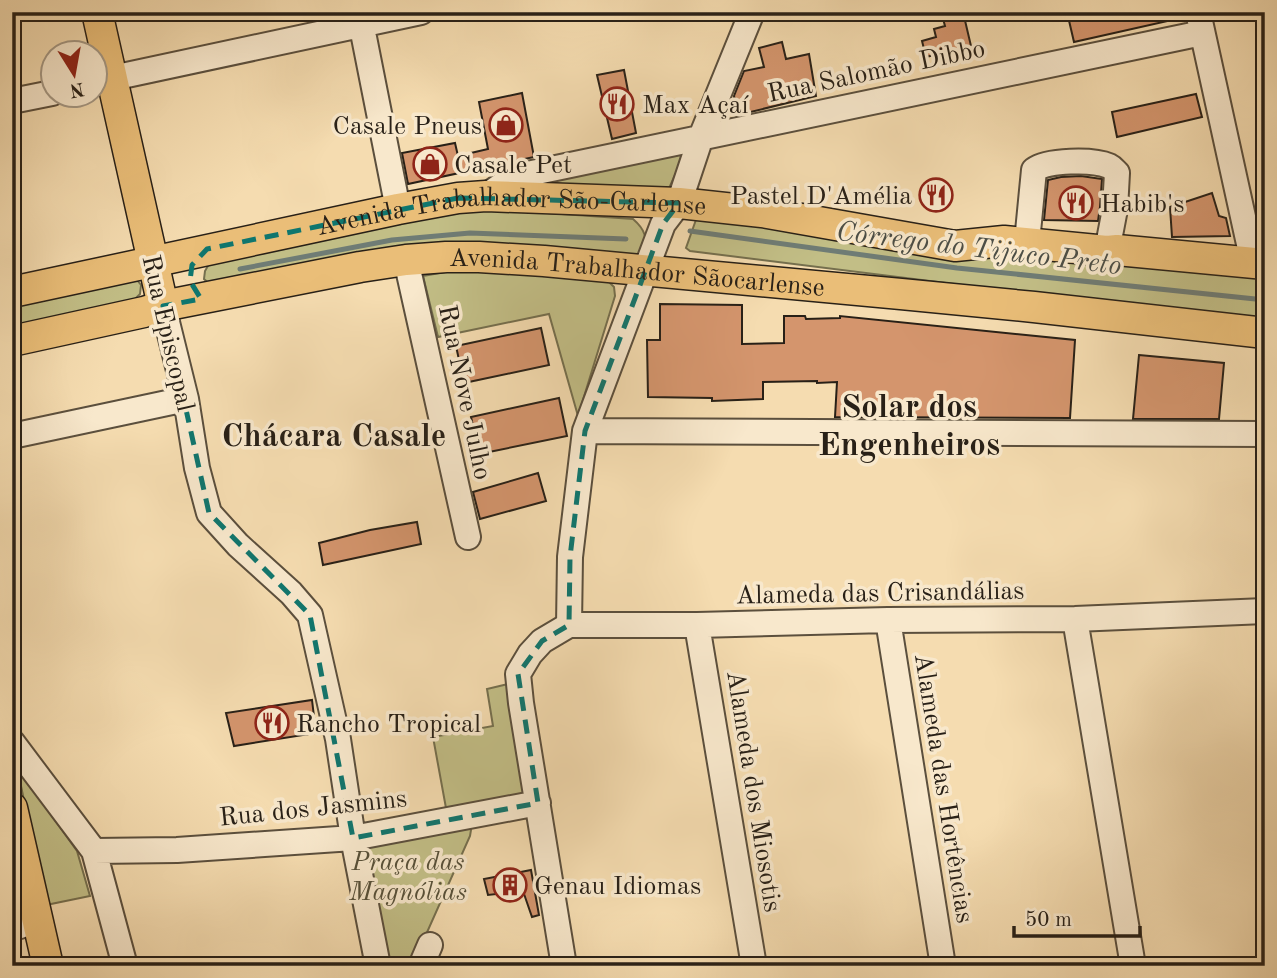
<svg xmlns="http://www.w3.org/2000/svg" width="1277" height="978" viewBox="0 0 1277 978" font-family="'Old Standard TT',serif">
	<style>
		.green { fill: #c2be86; stroke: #756f4e; stroke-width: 2 }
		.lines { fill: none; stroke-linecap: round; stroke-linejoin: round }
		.stream { stroke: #6f7c75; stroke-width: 5 }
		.building { fill: #d4956d; stroke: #282017; stroke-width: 2 }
		.minor-casing { stroke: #5b4f3d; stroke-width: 28 }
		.major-casing { stroke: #282017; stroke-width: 33 }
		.minor { stroke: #f8e8cc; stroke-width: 24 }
		.major { stroke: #eabe78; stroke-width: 30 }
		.marked { fill: none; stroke: #0f766e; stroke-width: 5; stroke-dasharray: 14 9; stroke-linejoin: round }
		.labels { text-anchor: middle; stroke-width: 7; stroke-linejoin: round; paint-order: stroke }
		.street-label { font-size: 26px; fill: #282017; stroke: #f8e8cc }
		.poi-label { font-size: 26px; fill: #282017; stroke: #f8e8cc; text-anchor: start }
		.park-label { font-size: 26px; font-style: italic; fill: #564f38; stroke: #f8e8cc }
		.water-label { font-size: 28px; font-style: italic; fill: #4c4e46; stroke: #f8e8cc }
		.district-label { font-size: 33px; font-weight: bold; fill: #282017; stroke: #f8e8cc }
	</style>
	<rect width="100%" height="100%" fill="#f5dcb0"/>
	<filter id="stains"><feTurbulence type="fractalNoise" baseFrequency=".00286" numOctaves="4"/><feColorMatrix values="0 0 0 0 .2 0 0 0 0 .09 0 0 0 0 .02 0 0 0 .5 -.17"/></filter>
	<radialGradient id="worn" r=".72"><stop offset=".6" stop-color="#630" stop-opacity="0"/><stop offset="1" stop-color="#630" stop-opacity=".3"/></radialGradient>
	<!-- green -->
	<path class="green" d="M691,140l-26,57 -134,-3 -3,-17z
		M477,208l156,11c15,13 13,20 12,39l-105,-7 -328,35 -8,-7 1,-8 4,-7 96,-25z
		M698,214l305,42 262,21v46l-575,-72 -4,-3z
		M462,269l145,11 7,7 1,9 -37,120 -29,-102 -111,23 -15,-61z
		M137,280l4,5 -1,9 -5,5 -123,32v-25z
		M508,684l22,109 -84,15 -13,-71 60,-11 -6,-37z
		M17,767l60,84 13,45 -44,9z
		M469,826l2,4 -1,6 -58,130h-27l-23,-110 5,-11z"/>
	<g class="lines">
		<!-- stream -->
		<path class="stream" d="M690,231l267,37 308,32
			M240,269l152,-29 78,-7 156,6"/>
	</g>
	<!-- building -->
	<path class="building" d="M956,12h7l8,34 -45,11 -4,-16 14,-4 -2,-8 11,-3 -3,-11z
		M1067,12h114v6l-107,24z
		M782,42l4,17 23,-5 7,42 -78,19 -4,-19 10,-25 20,-4 -5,-19z
		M624,70l12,63 -24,6 -15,-64z
		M522,93l12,64 -126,27 -6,-31 53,-10 3,13 30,-7 -9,-47z
		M1196,94l6,23 -85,20 -5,-25z
		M1061,177l20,-1 21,3 -2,28 -2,14 -54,-1 4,-40z
		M1212,193l7,23 7,2 4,18 -58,1 -2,-30z
		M660,304l82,1v39l42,-1v-27h21l1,3 34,-1v-2l235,24 -5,78 -235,-1 2,-35 -20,1v-2l-54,1v17l-51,2v-3l-64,-1 -1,-57h13z
		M541,328l8,37 -85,18 -8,-37z
		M1139,355l85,8 -5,56h-86z
		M559,398l8,38 -88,18 -8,-37z
		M538,473l8,28 -66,18 -7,-27z
		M417,522l4,22 -98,21 -4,-22 51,-13z
		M312,700l4,33 -82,13 -8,-33z
		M531,870l8,45 -7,2 -9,-26 -35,4 -4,-16z"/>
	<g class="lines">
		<defs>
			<path id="minor" d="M359,12l39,197
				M1198,12l51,232 1,17
				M94,82l327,-70
				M12,101l40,-8
				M486,196l27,-19 689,-144
				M1027,242l7,-72c13,-10 59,-11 75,-4 4,2 5,4 8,7l-2,36 -8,42
				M406,260l62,277
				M163,306l23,93 11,69 12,45 29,32 53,48 19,22 28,124 15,99 25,128
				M585,431l680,3
				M12,436l174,-37
				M1075,619l58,347
				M888,620l55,346
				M569,625l1,-68 15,-126 78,-207 16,-21 22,-66 51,-125
				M697,625l57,341
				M12,742l82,109 31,115
				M94,851l83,-1 176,-12 185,-35
				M12,928l8,-2
				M421,966l9,-21
				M564,966l-43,-263 -3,-29 12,-20 12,-13 27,-16h128l191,-5 187,-1 190,-8"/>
			<g id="major">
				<path d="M97,12l66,294"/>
				<path id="s1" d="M12,292l386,-83 60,-11 28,-2 193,7 83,9 193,34 49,-5 103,10 10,-1 148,14"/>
				<path id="s2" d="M12,341l132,-29 19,-6 197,-39 46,-7 40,-3h33l65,4 357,33 133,13 231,26"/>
				<path d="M12,808l36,158"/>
			</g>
		</defs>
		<!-- minor casing -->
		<use href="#minor" class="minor-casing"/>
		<!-- major casing -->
		<use href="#major" class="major-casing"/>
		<!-- minor -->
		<use href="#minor" class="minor"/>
		<!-- major -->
		<use href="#major" class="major"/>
	</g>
	<!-- marked area -->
	<path class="marked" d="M458,198l221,5 -16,21 -78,207 -15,126 -1,68 -27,16 -24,33 20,129 -185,35 -43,-223 -101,-102 -46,-207 38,-7 -11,-18 2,-16 15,-16z"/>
	<!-- icons -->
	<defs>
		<symbol id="restaurant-ring" viewBox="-11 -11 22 22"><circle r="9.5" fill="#f8e8cc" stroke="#8f2418" stroke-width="1.5"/><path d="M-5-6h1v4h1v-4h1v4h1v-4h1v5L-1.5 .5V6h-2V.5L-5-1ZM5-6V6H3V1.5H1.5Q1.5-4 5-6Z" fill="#8f2418"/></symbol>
		<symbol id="shop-ring" viewBox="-11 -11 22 22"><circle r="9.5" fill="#f8e8cc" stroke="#8f2418" stroke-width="1.5"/><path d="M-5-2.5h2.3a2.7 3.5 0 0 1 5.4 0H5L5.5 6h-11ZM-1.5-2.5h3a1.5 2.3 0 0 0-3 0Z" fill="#8f2418"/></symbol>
		<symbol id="building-ring" viewBox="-11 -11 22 22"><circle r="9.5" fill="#f8e8cc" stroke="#8f2418" stroke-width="1.5"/><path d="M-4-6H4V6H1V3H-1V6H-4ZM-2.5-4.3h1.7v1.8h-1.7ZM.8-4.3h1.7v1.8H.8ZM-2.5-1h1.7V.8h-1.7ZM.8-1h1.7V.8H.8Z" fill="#8f2418"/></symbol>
	</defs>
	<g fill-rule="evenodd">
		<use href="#restaurant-ring" x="598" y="85" width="38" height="38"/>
		<use href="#shop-ring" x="487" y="106" width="38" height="38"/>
		<use href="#shop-ring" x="411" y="145" width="38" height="38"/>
		<use href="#restaurant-ring" x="917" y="176" width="38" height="38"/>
		<use href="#restaurant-ring" x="1057" y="184" width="38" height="38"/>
		<use href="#restaurant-ring" x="253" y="704" width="38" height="38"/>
		<use href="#building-ring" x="491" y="866" width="38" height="38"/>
	</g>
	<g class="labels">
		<!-- street labels -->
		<g class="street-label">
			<text transform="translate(876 70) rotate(-12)" y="9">Rua Salomão Dibbo</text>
			<text dy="9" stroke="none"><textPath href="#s1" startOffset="508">Avenida Trabalhador São-Carlense</textPath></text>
			<text dy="9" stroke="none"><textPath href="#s2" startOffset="634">Avenida Trabalhador Sãocarlense</textPath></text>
			<text transform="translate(169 333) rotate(77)" y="9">Rua Episcopal</text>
			<text transform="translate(466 392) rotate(78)" y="9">Rua Nove Julho</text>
			<text transform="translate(880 592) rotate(-1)" y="9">Alameda das Crisandálias</text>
			<text transform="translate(945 788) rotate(81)" y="9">Alameda das Hortências</text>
			<text transform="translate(755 791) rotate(81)" y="9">Alameda dos Miosotis</text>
			<text transform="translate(313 807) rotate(-6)" y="9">Rua dos Jasmins</text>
		</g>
		<!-- poi labels -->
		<g class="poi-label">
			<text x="642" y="113">Max Açaí</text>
			<text x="482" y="134" text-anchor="end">Casale Pneus</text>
			<text x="454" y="173">Casale Pet</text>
			<text x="912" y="204" text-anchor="end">Pastel D'Amélia</text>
			<text x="1100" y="212">Habib's</text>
			<text x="296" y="732">Rancho Tropical</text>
			<text x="534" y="894">Genau Idiomas</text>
		</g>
		<!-- park labels -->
		<g class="park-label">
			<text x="408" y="870">Praça das<tspan x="408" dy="30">Magnólias</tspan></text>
		</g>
		<!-- water labels -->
		<g class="water-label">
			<text transform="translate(979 247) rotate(7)" y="10">Córrego do Tijuco Preto</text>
		</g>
		<!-- district labels -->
		<g class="district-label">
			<text x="909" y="417">Solar dos<tspan x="909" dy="38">Engenheiros</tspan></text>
			<text x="334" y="446">Chácara Casale</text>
		</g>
	</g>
	<!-- margin -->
	<rect width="1277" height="978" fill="none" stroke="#f5dcb0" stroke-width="42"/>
	<rect x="14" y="14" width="1249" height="950" fill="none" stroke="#282017" stroke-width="3.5"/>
	<rect x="21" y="21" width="1235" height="936" fill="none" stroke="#282017" stroke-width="2"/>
	<!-- north arrow -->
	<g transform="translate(74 74) rotate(169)"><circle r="33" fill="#f8e8cc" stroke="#a59884" stroke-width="2"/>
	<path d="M0-5L12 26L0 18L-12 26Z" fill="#8f2418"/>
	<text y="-10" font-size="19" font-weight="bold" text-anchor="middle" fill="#282017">N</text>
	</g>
	<!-- scale -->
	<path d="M1014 926v10h126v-10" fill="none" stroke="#282017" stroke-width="3.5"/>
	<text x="1025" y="926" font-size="21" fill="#282017" stroke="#f8e8cc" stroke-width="5" paint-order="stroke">50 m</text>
	<rect width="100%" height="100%" filter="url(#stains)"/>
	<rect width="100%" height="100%" fill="url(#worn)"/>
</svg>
